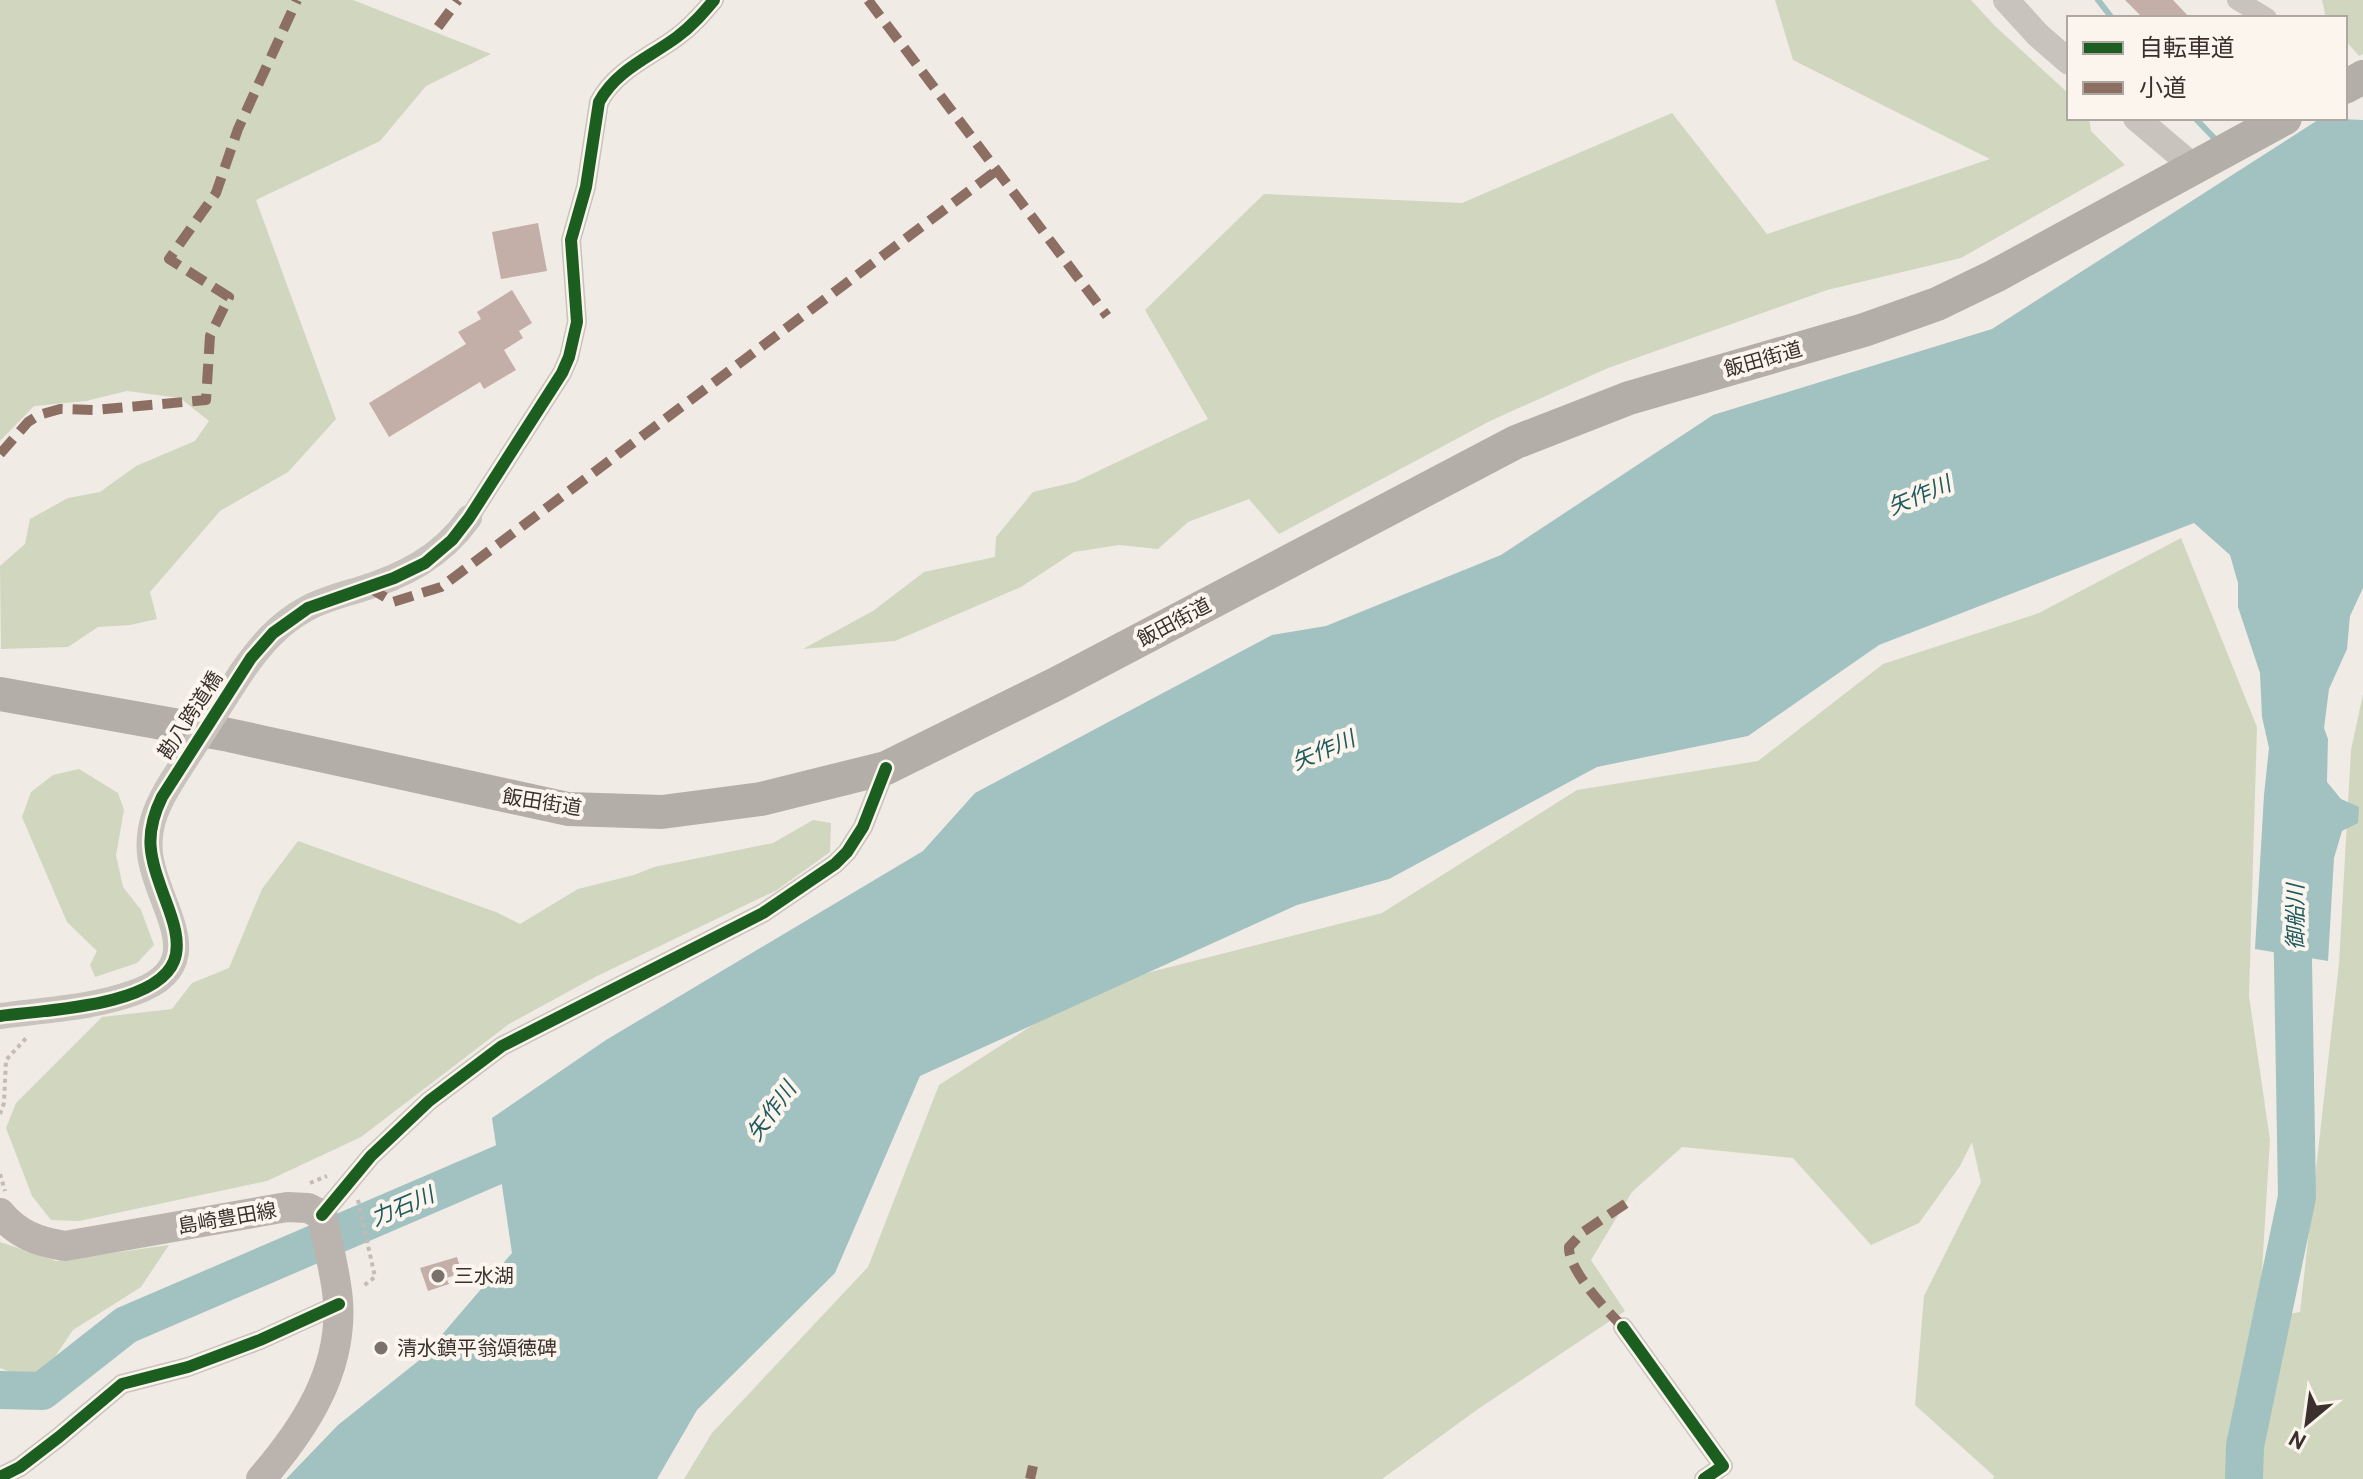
<svg xmlns="http://www.w3.org/2000/svg" width="2363" height="1479" viewBox="0 0 2363 1479" font-family="Overpass,'Noto Sans JP',sans-serif">
	<style>
		.green { fill: #d1d6bf }
		.water { fill: #a1c2c1 }
		.lines { fill: none; stroke-linecap: round; stroke-linejoin: round }
		.stream { stroke: #a1c2c1; stroke-width: 6 }
		.river { stroke: #a1c2c1; stroke-width: 38 }
		.building { fill: #c3afa7 }
		.path { stroke: #c2bbb6; stroke-width: 4; stroke-dasharray: 4 4; stroke-linecap: butt }
		.minor { stroke: #c9c3be; stroke-width: 20 }
		.tertiary { stroke: #c9c3be; stroke-width: 26 }
		.secondary { stroke: #bab3ae; stroke-width: 30 }
		.trunk { stroke: #b4aea8; stroke-width: 34 }
		.tertiary-bridge { stroke: #c9c3be; stroke-width: 26 }
		.quiet { stroke: #8d6e63; stroke-width: 10; stroke-dasharray: 20 10; stroke-linecap: butt }
		.cycleway-casing { stroke: #fbf5ee; stroke-width: 17 }
		.cycleway { stroke: #1b5e20; stroke-width: 12 }
		.poi-dot { fill: #7a716c; stroke: #fbf5ee; stroke-width: 3 }
		.labels { text-anchor: middle; stroke-width: 8; stroke-linejoin: round; paint-order: stroke }
		.street-label { font-size: 20px; fill: #3b302b; stroke: #fbf5ee }
		.poi-label { font-size: 20px; fill: #3b302b; stroke: #fbf5ee; text-anchor: start }
		.water-label { font-size: 22px; font-style: italic; fill: #1f5a5e; stroke: #fbf5ee }
	</style>
	<rect width="100%" height="100%" fill="#f0ebe5"/>
	<!-- green -->
	<path class="green" d="M0,0h353l138,54 -65,32 -46,55 -124,59 80,219 -48,53 -68,39 -70,81 7,27 -27,6 -32,2 -30,20 -67,2 -1,-83 25,-22 5,-25 38,-21 32,-6 36,-26 59,-25 14,-20 -29,-23 -53,-7 -41,10 -52,5 -34,35z
		M1775,0h196l24,26 74,68v24h20l2,13 34,34 -164,93 -134,32 -219,78 -118,53 -211,113 -30,-35 -61,23 -30,27 -39,-4 -45,7 -53,35 -126,54 -92,8 70,-38 51,-39 71,-15 1,-20 37,-45 42,-10 133,-63 -63,-109 119,-116 198,9 210,-90 95,121 223,-75 -197,-99z
		M2322,0h41v54l-4,2 -14,-16v-22h-19z
		M2181,538l76,189 -8,269 21,144 -11,179 41,-7 39,-348 12,-214 12,-56v785h-370l1,-3 -79,-71 9,-109 57,-114 -9,-40 -12,24 -41,57 -48,22 -78,-87 -111,-11 -50,45 -41,68 34,51 -147,98 -96,70h-698l28,-46 156,-166 71,-182 153,-98 290,-74 195,-123 181,-29 125,-97 156,-51z
		M79,769l39,24 6,17 -8,45 7,32 18,23 13,35 -17,18 -42,14 -5,-12 7,-14 -30,-29 -45,-105 9,-25 22,-17z
		M813,820l18,3 -1,29 -53,38 -180,86 -88,48 -148,113 -94,44 -188,40 -28,-1 -19,-24 -26,-68 10,-25 86,-86 70,-8 20,-26 37,-15 33,-79 36,-48 198,71 24,12 58,-35 56,-14 20,-8 119,-24z
		M0,1242l56,19 113,-16 -28,42 -68,43 -27,40 -19,8 -27,-10z"/>
	<!-- water -->
	<path class="water" d="M2321,118l42,2v468l-13,28 -3,33 -18,40 -5,39 4,11 -1,43 14,17 18,8 -1,16 -16,8 -8,27 -6,103 -73,-12 9,-154 5,-47 -7,-31 -2,-44 -22,-66v-24l-8,-28 -36,-32 -315,122 -131,91 -151,31 -208,112 -92,26 -377,171 -85,197 -138,137 -40,69h-371l52,-54 84,-67 90,-105 -20,-135 114,-78 317,-189 52,-58 297,-158 54,-9 175,-71 212,-140 279,-86z"/>
	<g class="lines">
		<!-- stream -->
		<path class="stream" d="M2098,0l14,18
			M2195,118l22,23"/>
		<!-- river -->
		<path class="river" d="M0,1390l42,1 84,-66 421,-181
			M2244,1479l1,-33 52,-249 -5,-294"/>
	</g>
	<!-- building -->
	<path class="building" d="M2125,0h48l17,18h-47z
		M538,223l9,48 -46,8 -9,-47z
		M512,290l20,33 -13,8 4,7 -19,12 12,20 -32,19 -4,-7 -91,55 -20,-34 97,-59 -8,-12 23,-13 -4,-7z
		M457,1257l5,16 -16,5 3,6 -21,7 -8,-23z"/>
	<g class="lines">
		<!-- path -->
		<path class="path" d="M0,1114l4,-11 2,-43 22,-24
			M0,1174l5,17
			M310,1183l17,-7
			M358,1200l17,77 -13,10"/>
		<!-- minor -->
		<path class="minor" d="M2237,0l30,18
			M469,518l93,-145 7,-16 8,-35 -6,-82 15,-53 13,-85c17,-32 51,-45 78,-65 15,-11 26,-24 37,-37
			M322,1215l49,-59 58,-55 73,-55 261,-133 72,-49 12,-12 16,-25 23,-59
			M1623,1327l100,139 -19,13
			M0,1477l20,-10 39,-30 63,-53 66,-17 72,-27 79,-36"/>
		<!-- tertiary -->
		<path class="tertiary" d="M2006,0l32,35 31,27
			M2136,118l59,50
			M241,673c18,-26 37,-49 65,-64 16,-9 35,-14 52,-19 46,-14 83,-33 111,-72
			M0,1016c44,-6 91,-8 133,-23 82,-28 23,-86 17,-139 -3,-29 8,-51 23,-75"/>
		<!-- secondary -->
		<path class="secondary" d="M0,1213c17,21 38,29 65,33l222,-39 21,1 14,7c5,28 14,58 16,86 5,70 -34,128 -77,178"/>
		<!-- trunk -->
		<path class="trunk" d="M2345,87l18,-10
			M0,694l224,40 344,75 94,3 99,-13 125,-31 170,-84 460,-242 113,-44 235,-68 73,-26 58,-28 290,-158"/>
		<!-- tertiary-bridge -->
		<path class="tertiary-bridge" d="M173,779l68,-106"/>
		<!-- quiet -->
		<path class="quiet" d="M868,0l239,316
			M438,27l20,-27
			M0,454l28,-32 11,-7 21,-6 35,1 111,-10 4,-64 19,-39 -60,-38 47,-66 22,-64 59,-129
			M368,587l25,15 48,-15 556,-417
			M1623,1327c-16,-16 -55,-57 -54,-80l14,-15 51,-34
			M1030,1479l3,-13"/>
		<defs>
			<path id="cycleway" d="M0,1016c43,-6 156,-9 174,-55 8,-20 -3,-46 -10,-65 -14,-39 -21,-60 -2,-99l89,-139 22,-25 35,-25 86,-30 31,-15 27,-23 17,-22 93,-145 7,-16 8,-35 -6,-82 15,-53 13,-85c17,-32 51,-45 78,-65 15,-11 26,-24 37,-37
				M322,1215l49,-59 58,-55 73,-55 261,-133 72,-49 12,-12 16,-25 23,-59
				M1623,1327l100,139 -19,13
				M0,1477l20,-10 39,-30 63,-53 66,-17 72,-27 79,-36"/>
		</defs>
		<!-- cycleway casing -->
		<use href="#cycleway" class="cycleway-casing"/>
		<!-- cycleway -->
		<use href="#cycleway" class="cycleway"/>
	</g>
	<!-- markers -->
	<g class="poi-dot">
		<circle cx="438" cy="1276" r="8"/>
		<circle cx="381" cy="1348" r="8"/>
	</g>
	<g class="labels">
		<!-- street labels -->
		<g class="street-label">
			<text transform="translate(1763 359) rotate(-16)" y="7">飯田街道</text>
			<text transform="translate(1174 622) rotate(-28)" y="7">飯田街道</text>
			<text transform="translate(190 715) rotate(-57)" y="7">勘八跨道橋</text>
			<text transform="translate(542 802) rotate(9)" y="7">飯田街道</text>
			<text transform="translate(227 1218) rotate(-10)" y="7">島崎豊田線</text>
		</g>
		<!-- poi labels -->
		<g class="poi-label">
			<text x="454" y="1283">三水湖</text>
			<text x="397" y="1355">清水鎮平翁頌徳碑</text>
		</g>
		<!-- water labels -->
		<g class="water-label">
			<text transform="translate(1919 495) rotate(-23)" y="8">矢作川</text>
			<text transform="translate(1323 750) rotate(-23)" y="8">矢作川</text>
			<text transform="translate(2295 917) rotate(-90)" y="8">御船川</text>
			<text transform="translate(771 1111) rotate(-54)" y="8">矢作川</text>
			<text transform="translate(402 1206) rotate(-23)" y="8">力石川</text>
		</g>
	</g>
	<!-- legend -->
	<rect x="2067" y="16" width="280" height="104" fill="#fbf5ee" stroke="#aea6a0" stroke-width="2"/>
	<rect x="2083" y="42" width="40" height="12" fill="#1b5e20" stroke="#aea6a0" stroke-width="2"/>
	<text x="2139" y="56" font-size="24" fill="#3b302b">自転車道</text>
	<rect x="2083" y="82" width="40" height="12" fill="#8d6e63" stroke="#aea6a0" stroke-width="2"/>
	<text x="2139" y="96" font-size="24" fill="#3b302b">小道</text>
	<!-- north arrow -->
	<g transform="translate(2307 1423) rotate(209)" stroke="#fbf5ee" stroke-width="6" paint-order="stroke">
	<path d="M0-6L14 30L0 20L-14 30Z" fill="#3b302b"/>
	<text y="-12" font-size="22" font-weight="bold" text-anchor="middle" fill="#3b302b">N</text>
	</g>
</svg>
